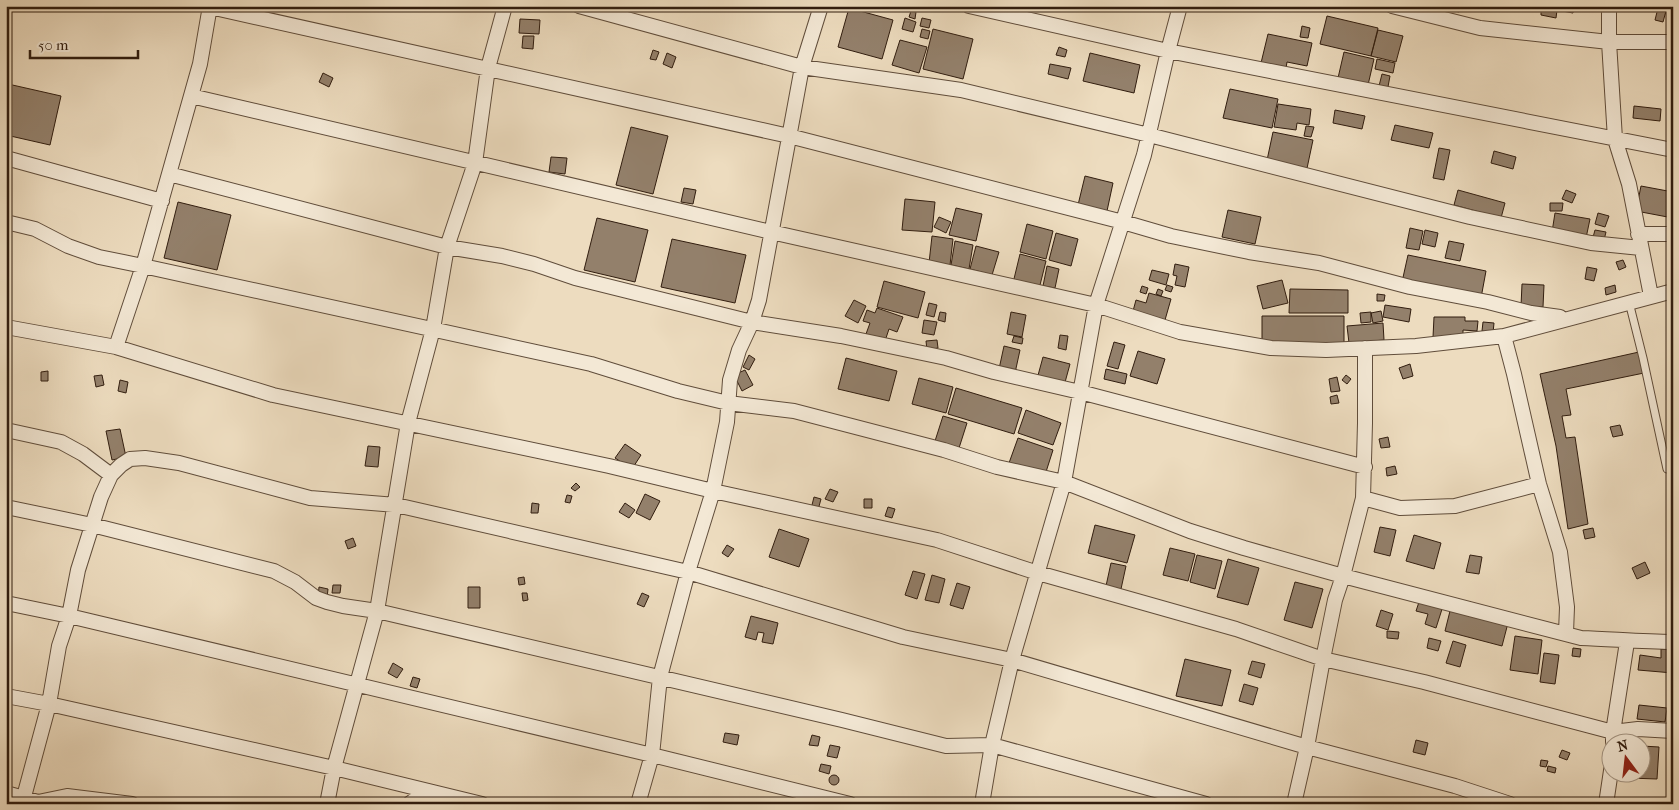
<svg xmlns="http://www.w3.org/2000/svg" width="1679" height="810" viewBox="0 0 1679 810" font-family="'IM FELL French Canon',serif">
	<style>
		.building { fill: #93806b; stroke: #311d0f }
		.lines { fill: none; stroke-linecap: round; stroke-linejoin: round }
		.lane-casing { stroke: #604d3b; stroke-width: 9 }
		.street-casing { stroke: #604d3b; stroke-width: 16 }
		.lane { stroke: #f3e8d5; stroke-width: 7 }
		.street { stroke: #f3e8d5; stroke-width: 14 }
	</style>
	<rect width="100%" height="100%" fill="#eddcbf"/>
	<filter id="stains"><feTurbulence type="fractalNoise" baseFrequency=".004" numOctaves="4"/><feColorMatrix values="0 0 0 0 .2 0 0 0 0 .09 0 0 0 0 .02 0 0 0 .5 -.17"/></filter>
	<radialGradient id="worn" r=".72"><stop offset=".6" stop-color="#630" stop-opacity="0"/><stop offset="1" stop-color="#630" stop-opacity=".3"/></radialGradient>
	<!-- building -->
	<path class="building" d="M1441,6h20l-2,6 -19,-4z
		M1535,6h39l-1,7 -16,-3 -1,8 -15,-3v-5l-7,-2z
		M849,8l44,12 -11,39 -44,-12z
		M1658,8l8,3 -3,11 -8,-2z
		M911,11l5,1 -1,7 -6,-2z
		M1327,16l51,12 -7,28 -51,-12z
		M905,18l11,4 -3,10 -11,-3z
		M922,18l9,2 -2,8 -9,-2z
		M520,19l20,1 -1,14 -20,-1z
		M1302,26l8,2 -2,10 -8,-1z
		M922,29l8,2 -2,8 -8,-2z
		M933,29l40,10 -10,40 -40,-10z
		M1378,30l25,6 -7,26 -25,-6z
		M1268,34l44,9 -5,23 -20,-4 -1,6 -25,-5z
		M523,36h11l-1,13 -11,-1z
		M900,40l27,7 -8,26 -27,-8z
		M1059,47l8,3 -2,7 -9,-2z
		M653,50l6,2 -3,8 -6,-1z
		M1344,52l30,7 -6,26 -30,-7z
		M667,53l9,4 -4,11 -9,-4z
		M1090,53l50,12 -6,28 -51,-12z
		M1377,59l18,4 -2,10 -18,-4z
		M1050,64l21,4 -3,11 -20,-5z
		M323,73l10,5 -4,9 -10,-5z
		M1382,74l8,2 -3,16 -9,-2z
		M8,84l53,12 -11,49 -44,-10v-43z
		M1230,89l48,10 -6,29 -49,-10z
		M1278,104l33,5 -2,16 -12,-2 -1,7 -22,-3z
		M1634,106l27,3 -1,12 -27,-3z
		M1335,110l30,6 -3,13 -29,-6z
		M1395,125l38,8 -4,15 -38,-8z
		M1306,126l8,1 -3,10 -7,-1z
		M631,127l37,9 -15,58 -37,-9z
		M1273,132l40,8 -7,33 -40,-8z
		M1439,148l11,2 -6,30 -11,-2z
		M1494,151l22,6 -3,12 -22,-6z
		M551,157l16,1 -2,16 -16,-2z
		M1085,176l28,7 -6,28 -29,-6z
		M1641,186l32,6v26l-37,-7z
		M684,188l12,2 -3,14 -12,-2z
		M1458,190l47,13 -4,15 -47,-13z
		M1566,190l10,4 -4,9 -10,-4z
		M905,199l30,3 -3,30 -30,-2z
		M178,202l53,13 -14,55 -53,-12z
		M1550,203h13l-1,8h-12z
		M956,208l26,6 -6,27 -27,-6z
		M1228,210l33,7 -6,27 -33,-7z
		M1555,213l35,6 -4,19 -34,-6z
		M1598,213l11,3 -4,11 -10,-3z
		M939,217l12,5 -5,11 -12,-6z
		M597,218l51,12 -13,52 -51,-12z
		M1027,224l26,7 -7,28 -26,-7z
		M1410,228l13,3 -4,19 -13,-2z
		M1425,230l13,3 -3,14 -13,-3z
		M1595,230l11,2 -3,12 -11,-3z
		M1056,233l22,6 -7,27 -22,-6z
		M932,236l21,3 -3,26 -21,-2z
		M672,239l74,16 -11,48 -74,-16z
		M955,241l18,4 -4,24 -18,-4z
		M1449,241l15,3 -4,17 -15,-3z
		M976,246l23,6 -7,23 -22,-6z
		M1020,254l26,7 -7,28 -26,-6z
		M1408,255l78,16 -5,27 -79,-16z
		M1623,260l3,7 -7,3 -3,-8z
		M1175,264l14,3 -4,20 -10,-2 2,-9 -4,-1z
		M1047,266l12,3 -4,19 -12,-2z
		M1587,267l10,2 -3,12 -9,-2z
		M1152,270l17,4 -3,11 -17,-5z
		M1282,280l6,23 -25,6 -6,-23z
		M884,281l41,11 -7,26 -41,-11z
		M1522,284l22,1 -1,22 -22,-1z
		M1167,285l6,2 -2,5 -6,-2z
		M1615,285l1,7 -10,3 -1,-7z
		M1142,286l6,2 -2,6 -6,-2z
		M1158,289l5,2 -2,5 -5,-2z
		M1290,289l58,1v23h-59z
		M1149,293l22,6 -6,21 -32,-9 3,-11 10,3z
		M1377,294l8,1 -1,6h-7z
		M854,300l12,6 -8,17 -13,-7z
		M929,303l8,2 -3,12 -8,-2z
		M1385,305l26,4 -2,13 -26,-5z
		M877,308l26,9 -6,15 -8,-3 -4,12 -19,-7 4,-11 -7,-2 4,-11 8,3z
		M1381,311l2,10 -10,2 -2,-10z
		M940,312l6,1 -1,9 -7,-2z
		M1011,312l15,3 -4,22 -15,-3z
		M1371,312v10l-10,1 -1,-10z
		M1262,316h82v28l-82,-1z
		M1434,317h31v4h13l-1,10 -14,-1v7h-30z
		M924,320l13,2 -3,13 -12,-2z
		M1483,322l11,1 -1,10 -11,-2z
		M1383,323l1,17 -35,3 -2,-17z
		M1060,335l8,1 -2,14 -8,-2z
		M1014,336l9,2 -1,6 -10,-2z
		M937,340l1,8 -11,2 -1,-9z
		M1114,342l11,3 -7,24 -11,-3z
		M1004,346l16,4 -5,23 -16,-4z
		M1138,351l27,8 -8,25 -27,-8z
		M1639,352l5,21 -78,16 5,26 -9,1 4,22 9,-1 13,87 -20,5 -12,-83 -16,-72z
		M749,355l6,4 -6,11 -6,-3z
		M1043,357l27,7 -6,22 -27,-7z
		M846,358l51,13 -8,30 -51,-12z
		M1410,364l3,12 -10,3 -4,-11z
		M1106,369l21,5 -2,10 -21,-5z
		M745,370l8,15 -11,6 -8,-16z
		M48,371v10h-7v-9z
		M102,375l2,10 -8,2 -2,-11z
		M1346,375l5,4 -4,5 -5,-4z
		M1337,377l3,14 -9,1 -2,-13z
		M919,378l34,9 -7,26 -34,-9z
		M120,380l8,2 -2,11 -8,-2z
		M956,388l66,20 -8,26 -66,-20z
		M1337,395l2,8 -8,1 -1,-7z
		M1026,410l35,13 -8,22 -35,-12z
		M943,416l24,7 -8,25 -24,-7z
		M1620,425l3,10 -10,2 -3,-10z
		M120,429l6,28 -14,3 -6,-29z
		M1388,437l2,10 -9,1 -2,-9z
		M1018,438l35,12 -8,25 -36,-12z
		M625,444l16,11 -9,14 -17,-11z
		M368,446l12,1 -2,20 -13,-1z
		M1395,466l2,8 -10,2 -1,-8z
		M576,483l4,4 -5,4 -4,-3z
		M830,489l8,3 -5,10 -8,-3z
		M645,494l15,7 -10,19 -14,-7z
		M567,495l5,1 -2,7 -5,-1z
		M814,497l7,2 -3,11 -7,-1z
		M864,499h8v9h-8z
		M532,503l7,1 -1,9h-7z
		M625,503l10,7 -6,8 -10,-6z
		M888,507l7,2 -3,9 -7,-2z
		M1095,525l40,10 -8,28 -39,-10z
		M1380,527l16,3 -6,26 -16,-4z
		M1593,528l2,9 -10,2 -2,-9z
		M779,529l30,10 -10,28 -30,-10z
		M1414,535l27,8 -7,26 -28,-8z
		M353,538l3,8 -8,3 -3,-8z
		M727,545l7,4 -6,8 -6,-4z
		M1170,548l25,6 -7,27 -25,-6z
		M1197,555l25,6 -7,28 -25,-7z
		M1470,555l12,2 -3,17 -13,-2z
		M1228,559l31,9 -11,37 -31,-8z
		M1645,562l5,11 -13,6 -5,-11z
		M1111,563l15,3 -5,23 -15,-3z
		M913,571l12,3 -8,25 -12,-4z
		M932,575l13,4 -6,24 -14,-3z
		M524,577l1,7 -6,1 -1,-7z
		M1295,582l28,7 -11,39 -28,-8z
		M957,583l13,4 -7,22 -13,-4z
		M333,585h8l-1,8h-8z
		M319,587l9,2 -1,9 -9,-1z
		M468,587h12v21h-12z
		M522,593h5l1,7 -5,1z
		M642,593l7,3 -5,11 -7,-3z
		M1420,599l23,7 -7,22 -11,-4 3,-10 -12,-3z
		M1451,607l57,16 -6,23 -57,-15z
		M1381,610l12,4 -5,16 -12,-4z
		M751,616l27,7 -5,21 -11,-2 2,-9 -6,-1 -2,8 -11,-3z
		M1387,631l12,1 -1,7 -11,-1z
		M1515,636l27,4 -4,34 -28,-4z
		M1429,638l12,3 -3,10 -11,-3z
		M1453,641l13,4 -6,22 -14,-4z
		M1573,648l8,1 -1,8 -8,-1z
		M1661,649l12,1v23l-35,-3 2,-15 21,3z
		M1544,653l15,2 -4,29 -15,-2z
		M1185,659l46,11 -9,36 -46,-10z
		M1252,661l13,3 -4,14 -13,-4z
		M393,663l10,6 -6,9 -9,-5z
		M413,677l7,2 -3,9 -7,-2z
		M1244,684l14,4 -5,17 -14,-4z
		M1639,705l28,3 -2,14 -28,-3z
		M725,733l14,2 -2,10 -14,-3z
		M812,735l8,2 -2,9 -9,-1z
		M1416,740l12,3 -3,12 -12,-3z
		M830,745l10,2 -3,11 -10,-2z
		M1642,746l17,1 -2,32 -28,-1v-6h13z
		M1562,750l8,3 -3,7 -8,-3z
		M1541,760l7,1 -2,6 -6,-1z
		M821,764l10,2 -2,8 -10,-3z
		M1548,766l8,2 -1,5 -8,-2z
		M829 780a5 5 0 1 1 10 0a5 5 0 1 1-10 0Z"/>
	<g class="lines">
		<defs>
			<path id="lane" d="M1629,302l14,56 24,111"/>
			<path id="street" d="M579,6l223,61 159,23 188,45 321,82 121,26 50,5
				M821,6l-19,61 -43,233 -7,22 -13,28 -9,30 -3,42 -14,69 224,49 101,33 198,56 87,30 -16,88 -13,57
				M969,6l199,45 505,99
				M1392,6l88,22 129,14h64
				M1609,6v36l6,97 14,45 22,112
				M210,7l579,129 334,86 48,14 78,16 70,11 91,24 78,15 43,11 29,4
				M191,96l580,136 325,73 84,27 91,16 55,2 90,-4 88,-10 169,-45
				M6,158l156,43
				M169,174l278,73 55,9 32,8 41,14 177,44 89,14 105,22 48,14 86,20 285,75
				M6,222l29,7 33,17 31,11 44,9 57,-202 10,-58
				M1638,234h35
				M6,327l110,20 157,48 336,71 104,25 -25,81 -28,105 -8,78 -14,49
				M1504,336l10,38 25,110 21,68 7,55 -1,26
				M116,347l27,-81 448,98 87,27 50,12 66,8 150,39 53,17 67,15 126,49 54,17 99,28 238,62c31,1 61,4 92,4
				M1365,348v75l-2,75 -20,78 -8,24 -12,59 101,23 189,50v10
				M6,430l55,12 22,12 28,21
				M1363,498l37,10 55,-2 84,-22
				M6,507l86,18 182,46 21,11 21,16 11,4 16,4 34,5 465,109 104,26 46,-1 214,59
				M6,603l63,13 583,139 198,49
				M1627,642l-14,90 25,-3 35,2
				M6,696l43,8 285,64 148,36
				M6,793l32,9 29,-6 65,8
				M22,804l27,-100 10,-58 10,-30 9,-46 23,-73 10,-22 10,-10 9,-6 15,-1 34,5 131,35 86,7 292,67 215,65 109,23 295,87 148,39 55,18
				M327,804l7,-36 43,-157 31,-188 25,-94 14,-82 28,-84 13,-95 17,-62
				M409,804l18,-13
				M982,804l10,-59 20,-85 52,-178 32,-177 48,-150 24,-104 12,-45
				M1606,804l6,-40"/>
		</defs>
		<!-- lane casing -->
		<use href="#lane" class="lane-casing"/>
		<!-- street casing -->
		<use href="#street" class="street-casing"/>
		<!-- lane -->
		<use href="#lane" class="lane"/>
		<!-- street -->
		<use href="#street" class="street"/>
	</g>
	<!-- margin -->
	<rect width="1679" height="810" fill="none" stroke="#eddcbf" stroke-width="25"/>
	<rect x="8" y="8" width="1664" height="795" fill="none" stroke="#311d0f" stroke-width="2.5"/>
	<rect x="12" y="12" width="1654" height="785" fill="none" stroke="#311d0f"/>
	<!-- north arrow -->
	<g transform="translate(1626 758) rotate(345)"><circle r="24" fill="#f3e8d5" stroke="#a59786"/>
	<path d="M0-4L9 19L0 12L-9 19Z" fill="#8f2418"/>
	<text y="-8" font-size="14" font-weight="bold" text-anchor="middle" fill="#311d0f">N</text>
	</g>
	<!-- scale -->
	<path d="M30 50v8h108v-8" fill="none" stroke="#311d0f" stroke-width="2.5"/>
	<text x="38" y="50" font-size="15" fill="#311d0f" stroke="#f3e8d5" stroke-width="4" paint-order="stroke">50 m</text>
	<rect width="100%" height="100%" filter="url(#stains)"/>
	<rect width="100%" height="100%" fill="url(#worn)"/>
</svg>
